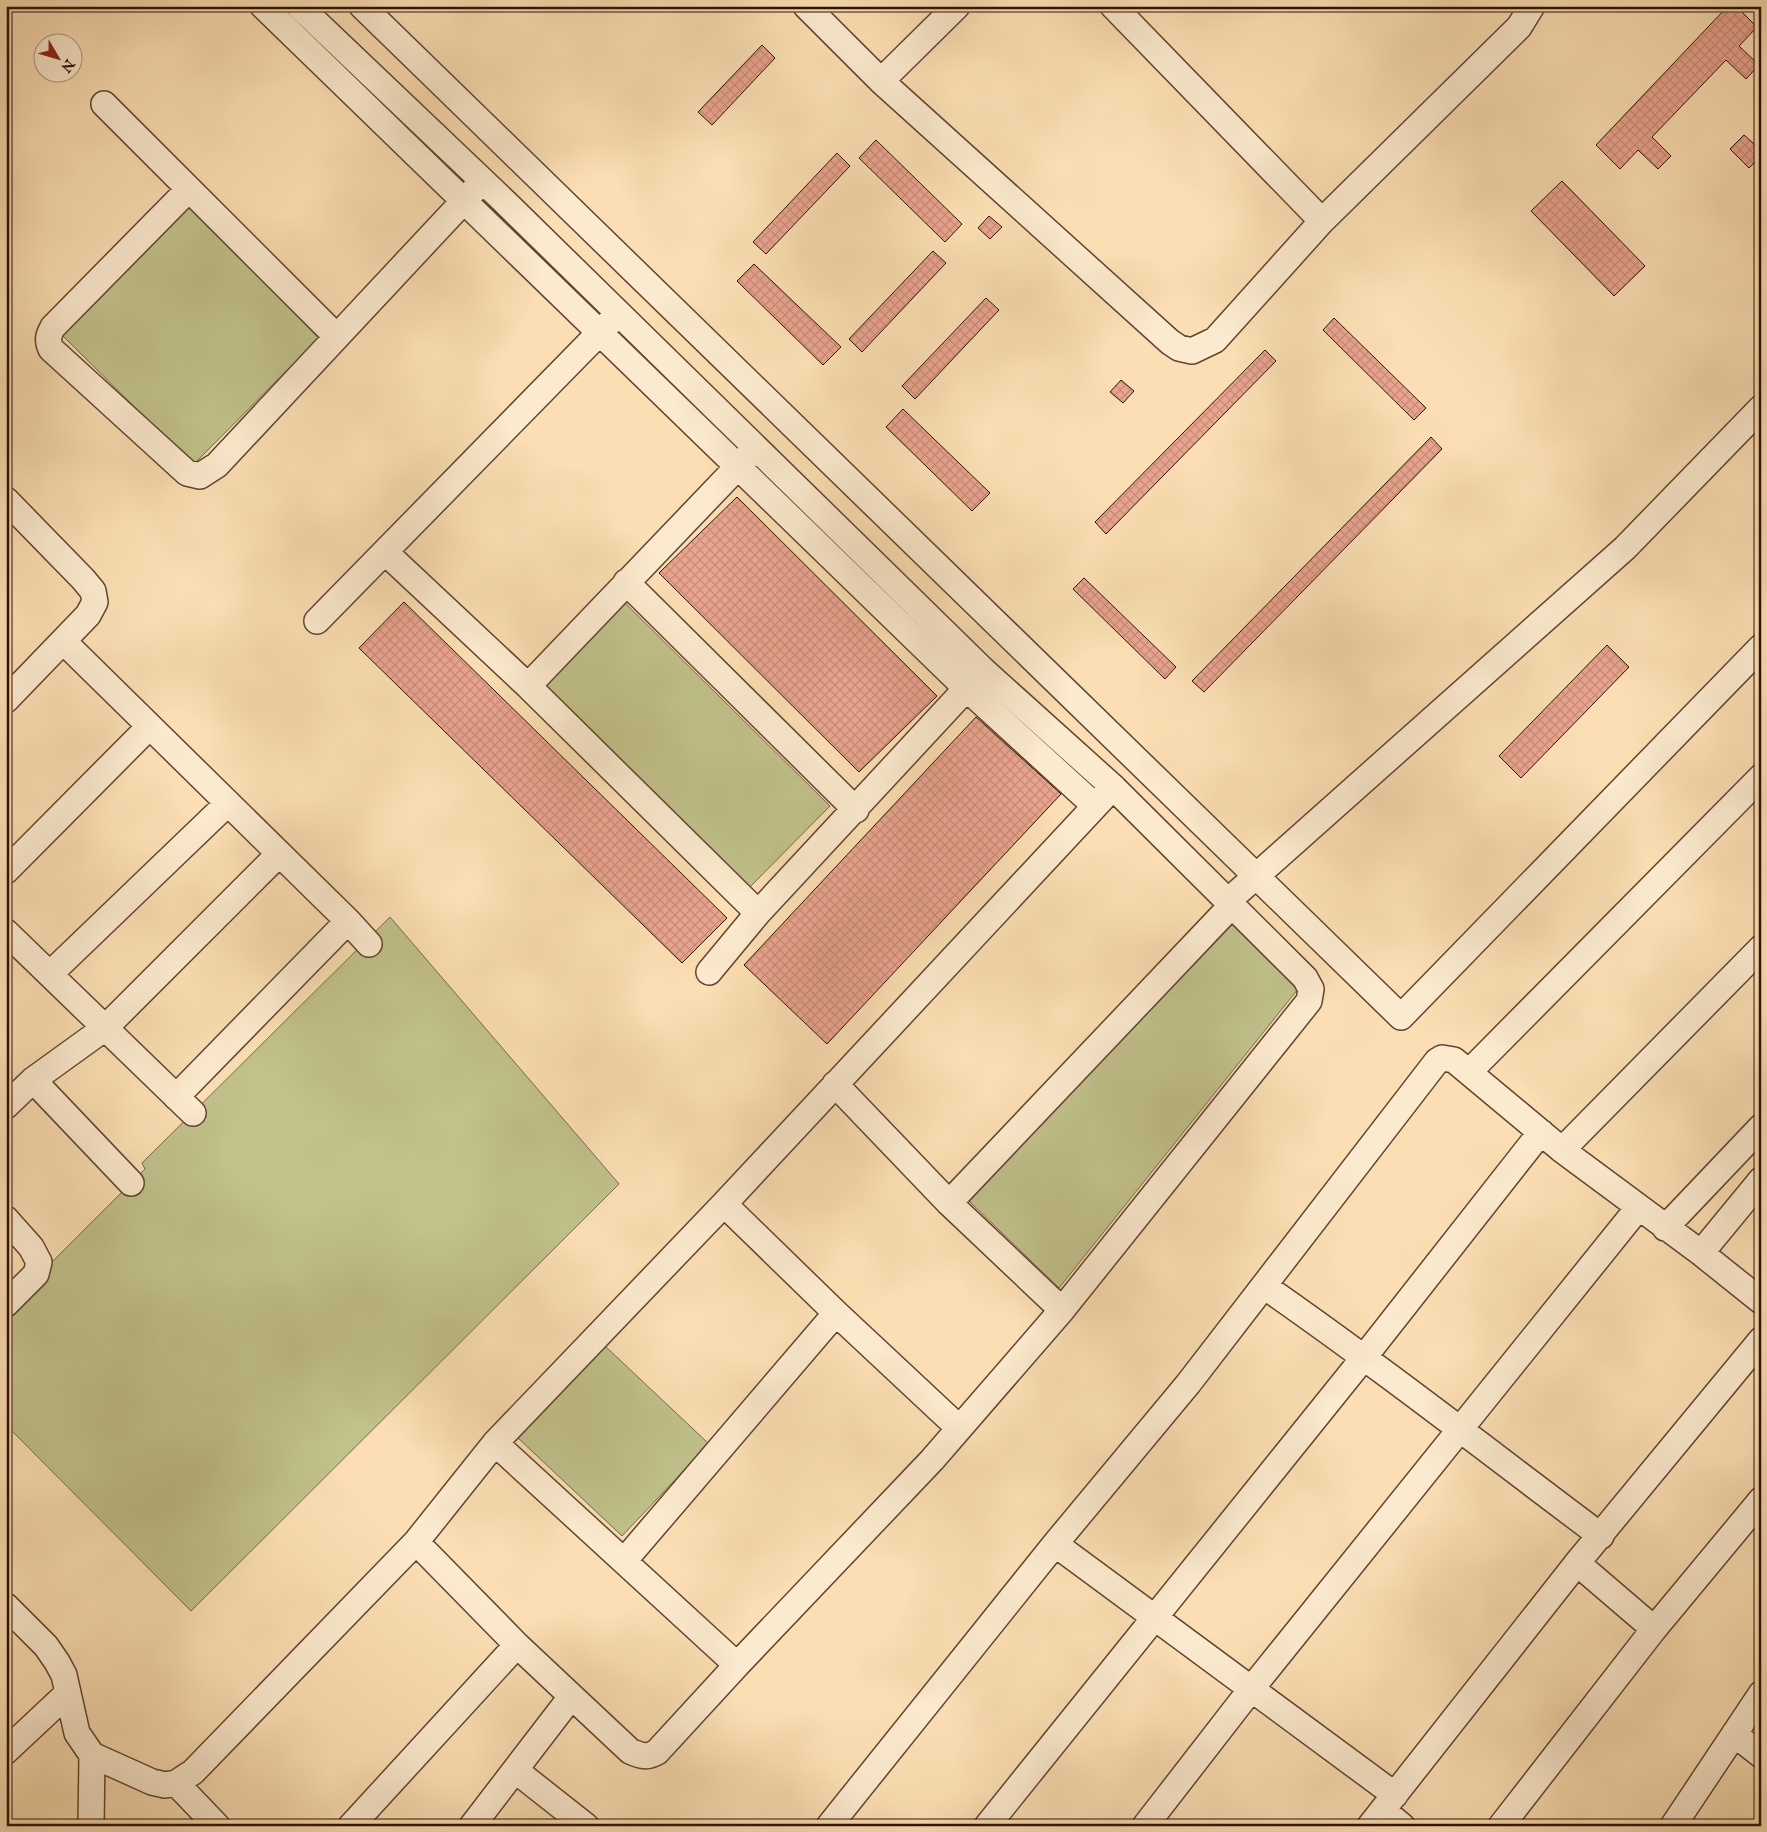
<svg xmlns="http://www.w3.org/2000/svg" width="1767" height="1832" viewBox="0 0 1767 1832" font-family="'IM FELL English',serif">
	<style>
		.park { fill: #c1c18b; stroke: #786948 }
		.building { fill: url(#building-cross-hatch); stroke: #2e1106 }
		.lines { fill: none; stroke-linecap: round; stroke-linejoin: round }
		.minor-casing { stroke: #614431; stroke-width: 28 }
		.minor { stroke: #fceace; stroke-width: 25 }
	</style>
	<defs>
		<pattern id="building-cross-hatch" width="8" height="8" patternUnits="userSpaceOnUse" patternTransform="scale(1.25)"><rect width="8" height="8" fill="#e9a48e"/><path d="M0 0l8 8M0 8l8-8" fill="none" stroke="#c88c79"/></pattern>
	</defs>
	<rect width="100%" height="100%" fill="#fbdeb3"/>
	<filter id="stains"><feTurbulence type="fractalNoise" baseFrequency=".004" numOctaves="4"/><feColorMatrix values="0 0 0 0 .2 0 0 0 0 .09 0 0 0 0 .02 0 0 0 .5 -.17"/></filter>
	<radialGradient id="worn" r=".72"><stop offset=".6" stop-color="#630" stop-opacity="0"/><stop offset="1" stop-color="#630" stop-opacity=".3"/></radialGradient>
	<!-- park -->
	<path class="park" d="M190,205l131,131 -128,129 -132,-131z
		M625,603l205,203 -82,83 -205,-202z
		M390,917l229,267 -428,427 -185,-186v-117l139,-139 -3,-6z
		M1231,923l67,66 -239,299 -93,-90z
		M604,1345l105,99 -87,92 -105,-99z"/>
	<!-- building -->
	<path class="building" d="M1728,6h8l21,21 -18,19 20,19 -13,14 -20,-19 -74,77 19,19 -13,13 -20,-19 -18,19 -24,-24z
		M762,45l13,13 -63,67 -14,-13z
		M1744,135l17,15v6l-12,12 -19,-19z
		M876,140l86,84 -17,18 -86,-84z
		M837,153l13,13 -84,88 -13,-12z
		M1562,181l83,85 -31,30 -83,-85z
		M989,216l13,11 -12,12 -12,-11z
		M933,251l13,12 -84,89 -13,-13z
		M754,264l87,83 -18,18 -86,-84z
		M986,298l13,12 -84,89 -13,-13z
		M1334,318l92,90 -12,12 -91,-90z
		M1265,350l11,11 -170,173 -11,-12z
		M1121,380l13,11 -11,12 -13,-11z
		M903,409l87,84 -18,18 -86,-84z
		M1431,437l11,12 -238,243 -12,-11z
		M737,497l200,199 -78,76 -200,-199z
		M1084,578l92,89 -11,12 -92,-90z
		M404,602l323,316 -45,45 -323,-315z
		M1607,645l22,22 -108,111 -22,-22z
		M976,717l85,77 -234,250 -83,-79z"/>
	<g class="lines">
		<defs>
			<path id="minor" d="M263,6l703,682 128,117
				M299,6l207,197 477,467 130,117 192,191 6,11 -2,12 -247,309 -130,150 -195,205 -242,-222
				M362,6l1039,1011 360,-370
				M806,6l75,75 289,261 9,6 13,3 23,-11 107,-119 197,-194 13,-21
				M1113,6l209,215
				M881,81l76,-75
				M104,104l232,232
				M189,189l-136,138c-5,9 -6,13 -2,22l136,124 13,3 17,-11 258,-276
				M6,500l77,79 10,12 2,11 -7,13 -82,85
				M385,552l143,134 230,227
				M626,582l230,228
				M317,621l294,-300
				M63,641l285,280 -172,176
				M528,686l221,-231
				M6,871l143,-144
				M1228,901l397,-353 136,-140
				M348,921l21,23
				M6,932l187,181
				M709,972l49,-59 220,-237
				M50,974l177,-170
				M1469,1072l292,-295
				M33,1080l98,103
				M835,1084l114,119 113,107
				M6,1106l27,-26 72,-52 174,-174
				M1562,1150l199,-202
				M949,1203l283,-298
				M724,1204l112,109 123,115
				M6,1219l25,28 8,15 -3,12 -30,30
				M1665,1228l96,-101
				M1701,1253l60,-73
				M1264,1286c115,80 225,166 337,250
				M416,1542l101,103 113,106c11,5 17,7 27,1l80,-87
				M1055,1544l340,251
				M624,1561l212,-248
				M1577,1563l77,66
				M6,1606l40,40 11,16 7,13 13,58 15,22 60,27 13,3 11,-2 17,-11 223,-230 79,-99 229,-239 389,-417
				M1734,1734l27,21
				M6,1751l62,-58
				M515,1770l71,56
				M176,1783l41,43
				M1383,1810l19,16
				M91,1826l1,-71
				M351,1826l166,-181
				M472,1826l99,-129
				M829,1826l226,-282 133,-160 249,-323 5,-3 12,2 108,90 139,103 60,48
				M987,1826l378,-470 176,-224
				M1145,1826l107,-138 386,-480
				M1370,1826l207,-263 184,-223
				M1501,1826l153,-197 107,-129
				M1673,1826l88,-132"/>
		</defs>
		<!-- minor casing -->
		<use href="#minor" class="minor-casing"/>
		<!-- minor -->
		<use href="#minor" class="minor"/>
	</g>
	<!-- margin -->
	<rect width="1767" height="1832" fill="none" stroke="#fbdeb3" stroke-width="25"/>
	<rect x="8" y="8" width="1752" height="1817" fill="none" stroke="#2e1106" stroke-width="2.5"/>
	<rect x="12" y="12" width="1742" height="1807" fill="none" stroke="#2e1106"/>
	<!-- north arrow -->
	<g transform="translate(58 58) rotate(128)"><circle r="24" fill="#fceace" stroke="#aa937e"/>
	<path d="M0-4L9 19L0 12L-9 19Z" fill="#8f2418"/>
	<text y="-8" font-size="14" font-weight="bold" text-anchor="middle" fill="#2e1106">N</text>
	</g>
	<rect width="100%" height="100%" filter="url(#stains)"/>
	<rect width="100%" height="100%" fill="url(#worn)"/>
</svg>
